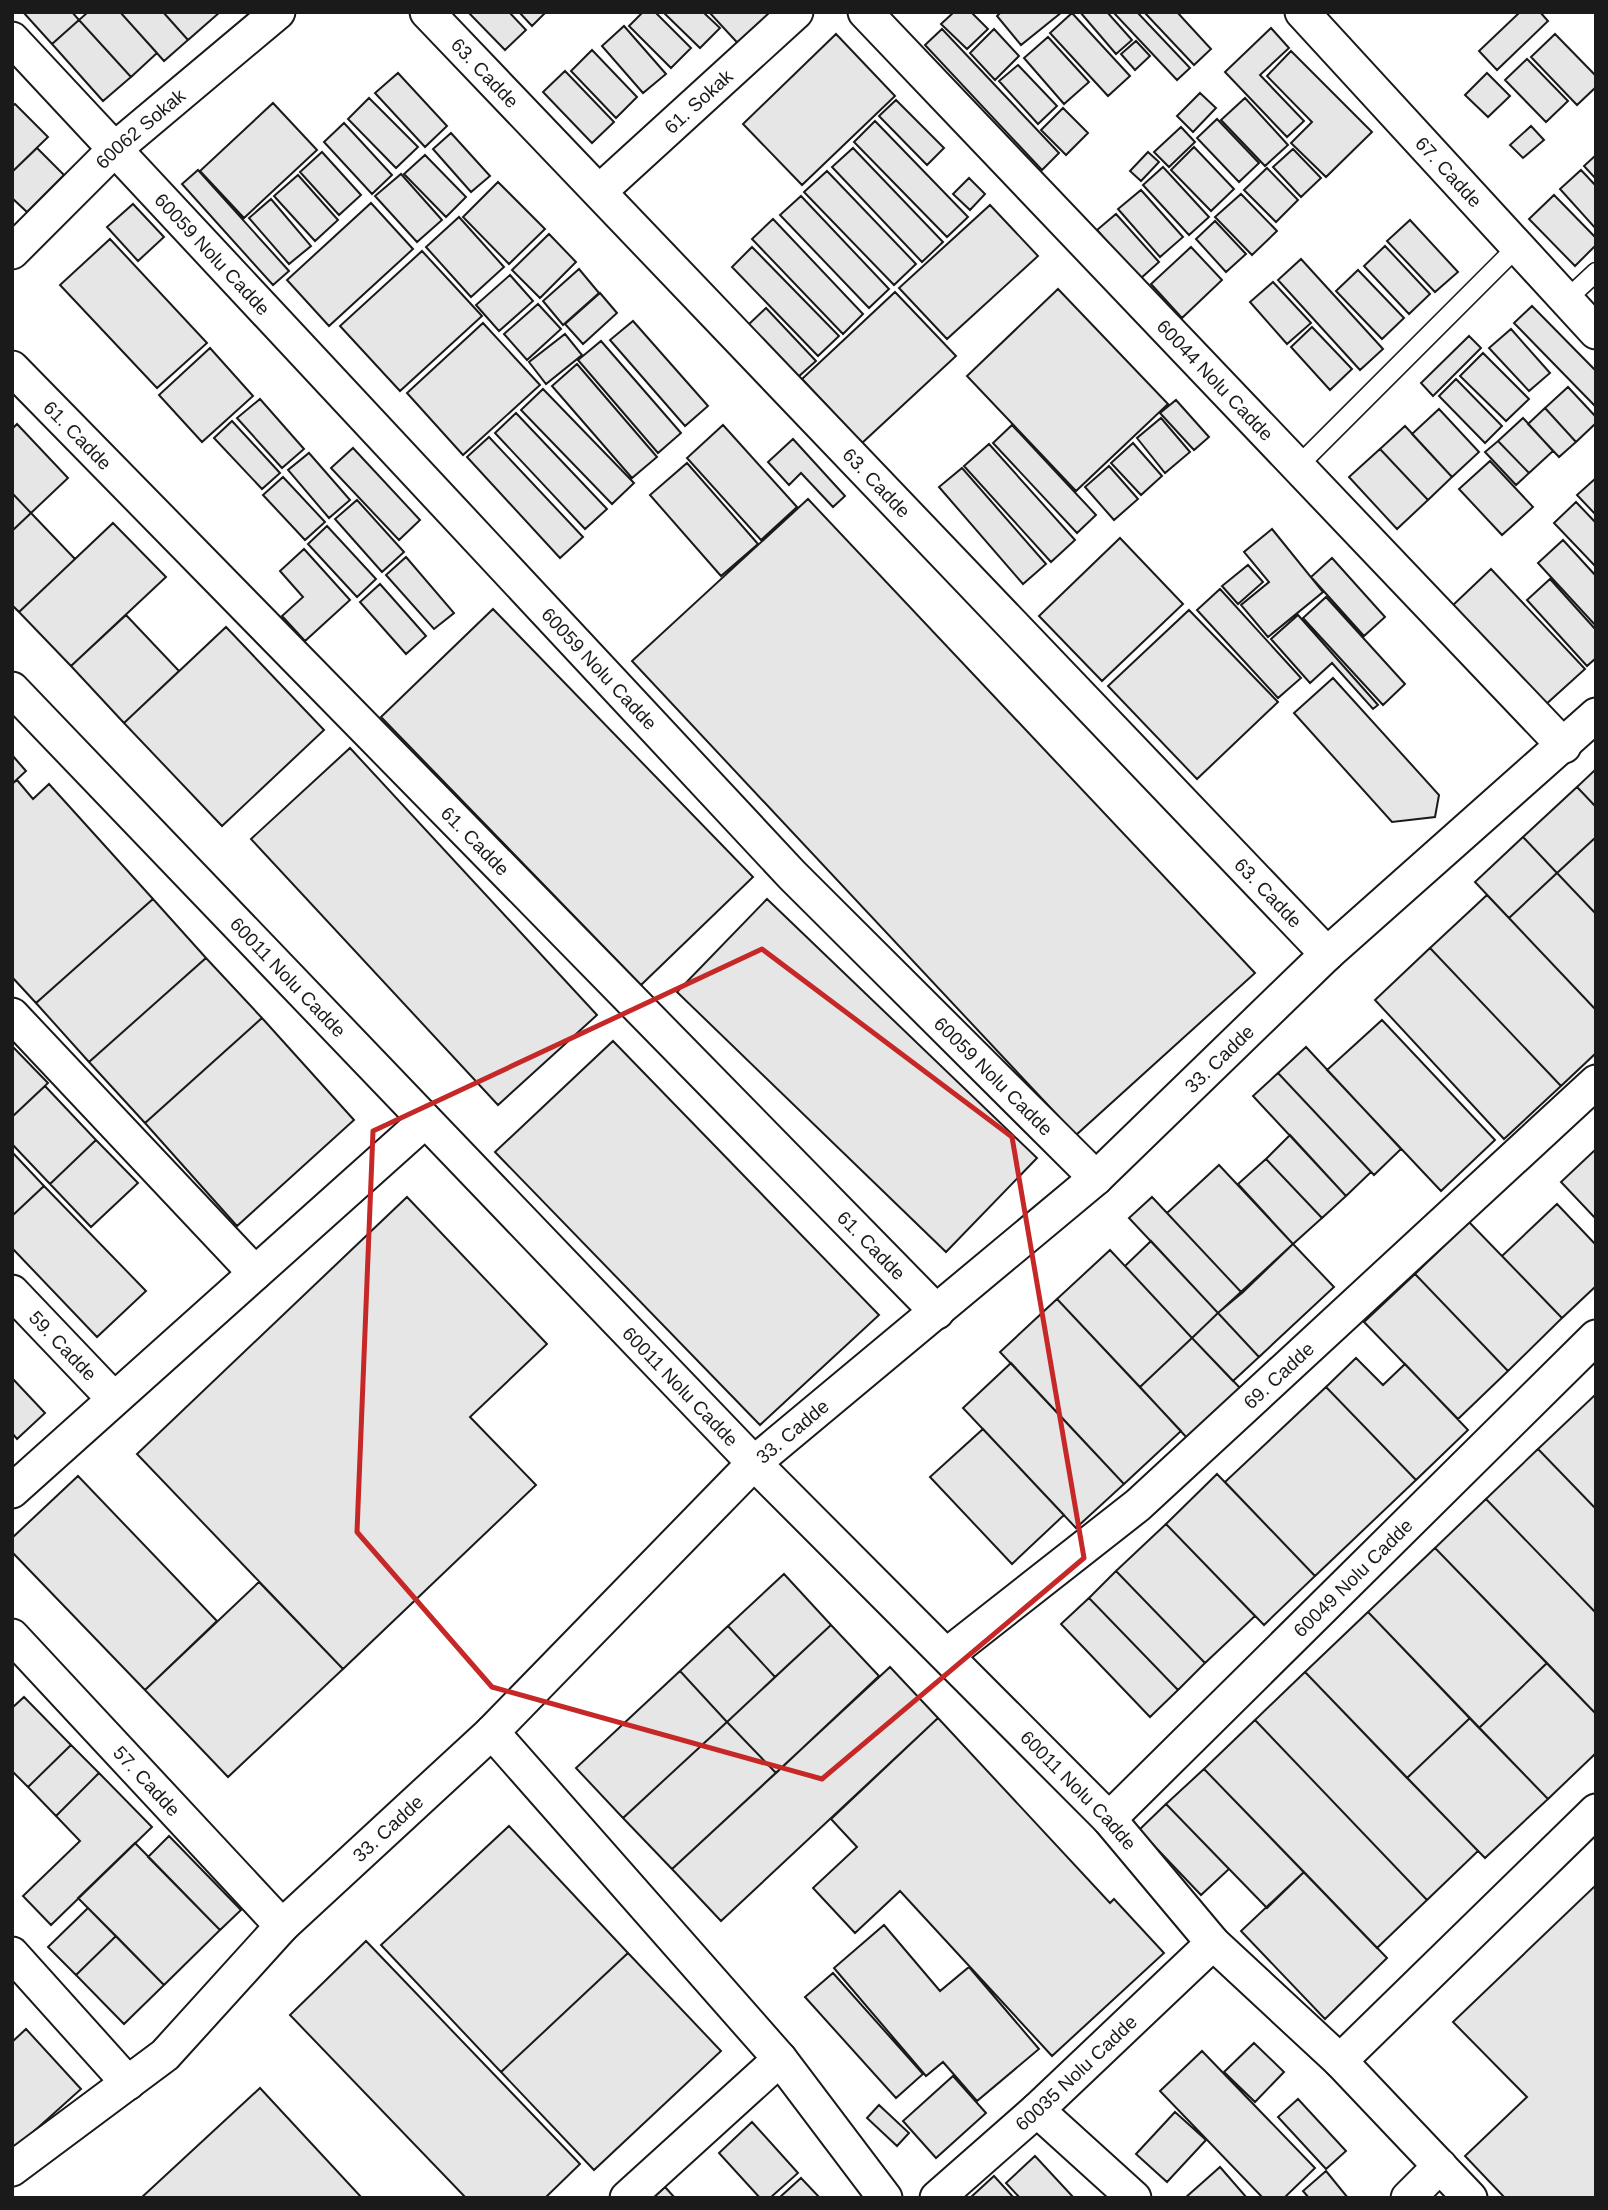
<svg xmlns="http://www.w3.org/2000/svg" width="1608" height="2210" viewBox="0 0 1608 2210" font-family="Helvetica,sans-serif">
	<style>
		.building { fill: #e6e6e6; stroke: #1a1a1a; stroke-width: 2 }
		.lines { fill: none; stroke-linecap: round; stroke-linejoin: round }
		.lane-casing { stroke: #1a1a1a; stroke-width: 21 }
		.street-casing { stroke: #1a1a1a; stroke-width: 37 }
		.lane { stroke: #fff; stroke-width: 18 }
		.street { stroke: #fff; stroke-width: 33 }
		.marked { fill: none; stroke: #c62828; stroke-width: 5; stroke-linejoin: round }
		.labels { text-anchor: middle; stroke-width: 5; stroke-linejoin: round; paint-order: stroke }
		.street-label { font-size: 19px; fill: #1a1a1a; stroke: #fff }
	</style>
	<rect width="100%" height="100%" fill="#fff"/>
	<!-- building -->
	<path class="building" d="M23,12h49l7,8 -27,24z
		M88,12h32l37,41 -26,24 -52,-57z
		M120,12h43l25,28 -24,21z
		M163,12h57l-32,28z
		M468,12h41l17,18 -21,20z
		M519,12h27l-14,14z
		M643,12h12l36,36 -20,20 -42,-42z
		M663,12h40l17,16 -20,20z
		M709,12h77l-41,39z
		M954,12h17l17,17 -21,20 -26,-25z
		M1001,12h61l-41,33 -24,-29z
		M1080,12h27l25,28 -16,14z
		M1113,12h24l53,56 -13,12z
		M1144,12h33l34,37 -17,16z
		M1520,12h20l8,9 -51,49 -18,-19z
		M1072,13l58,63 -22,20 -58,-63z
		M79,20l52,57 -28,24 -51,-57z
		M624,26l42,48 -23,19 -41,-47z
		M1271,28l18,20 -29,27 44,46 -17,16 -62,-65z
		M942,29l117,124 -17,17 -117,-125z
		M994,29l25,27 -24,24 -25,-27z
		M836,34l59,62 -93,89 -59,-61z
		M1555,34l41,42v11l-19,18 -46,-48z
		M1048,37l41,45 -25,22 -40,-46z
		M1136,41l14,15 -15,14 -14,-16z
		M592,50l45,47 -21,21 -45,-47z
		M1291,51l81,81 -46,45 -35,-34 21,-21 -45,-46z
		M1527,59l41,42 -22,21 -41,-42z
		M1018,65l39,41 -19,18 -39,-43z
		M565,71l49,51 -22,21 -49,-51z
		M398,73l49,53 -22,21 -50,-54z
		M1487,73l23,23 -22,21 -23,-22z
		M1200,93l16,15 -23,24 -16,-16z
		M369,98l49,49 -22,21 -48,-49z
		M1245,98l43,47 -23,21 -44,-46z
		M896,100l48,48 -17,17 -48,-49z
		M273,103l44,47 -73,68 -44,-47z
		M15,104l33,33 -36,35v-66z
		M1063,108l25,25 -22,22 -25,-25z
		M1217,119l42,44 -20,19 -42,-44z
		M875,121l93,96 -21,20 -93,-95z
		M344,123l48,52 -20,19 -48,-52z
		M1531,126l13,14 -21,18 -13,-13z
		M1181,127l14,15 -26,25 -15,-15z
		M451,133l39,43 -19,16 -38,-43z
		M1194,147l40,42 -23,22 -40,-41z
		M37,148l27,27 -37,37 -15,-14v-26z
		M853,148l90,94 -21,20 -90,-95z
		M1293,149l28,29 -20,19 -28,-30z
		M322,152l39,43 -22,20 -39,-43z
		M1148,152l11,10 -18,19 -11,-10z
		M425,155l41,42 -20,20 -42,-43z
		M1596,155v24l-12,-13z
		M1163,167l46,50 -20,18 -46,-50z
		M1267,168l31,32 -22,22 -32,-32z
		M198,170l91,101 -16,14 -91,-101z
		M1581,170l15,16v43l-36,-40z
		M827,171l89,93 -22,21 -90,-93z
		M401,174l41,46 -25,22 -42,-46z
		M298,175l40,45 -23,21 -41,-45z
		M969,178l16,16 -15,16 -17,-16z
		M498,182l47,47 -36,35 -46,-47z
		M1141,190l42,47 -23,20 -42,-48z
		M1241,194l36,37 -25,24 -37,-38z
		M1554,195l42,43v7l-21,21 -46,-47z
		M801,196l88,93 -20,19 -89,-93z
		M271,199l40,47 -22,18 -40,-46z
		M371,203l42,46 -84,77 -42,-46z
		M133,204l31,33 -26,24 -31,-34z
		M990,205l48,51 -91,83 -48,-51z
		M1116,214l43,48 -19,17 -43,-49z
		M459,217l45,50 -33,30 -45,-50z
		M773,219l90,95 -20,20 -91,-95z
		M1410,220l48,52 -23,20 -48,-51z
		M1215,221l31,33 -20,18 -30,-33z
		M549,234l27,28 -36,36 -28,-28z
		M110,239l97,104 -50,45 -97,-103z
		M1385,246l45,48 -21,20 -45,-48z
		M752,247l87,89 -21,20 -86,-89z
		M1191,247l31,33 -40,38 -31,-34z
		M422,251l60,65 -82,75 -60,-65z
		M1301,259l82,90 -23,21 -82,-90z
		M579,269l20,24 -36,32 -20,-24z
		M1358,270l46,48 -22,21 -46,-48z
		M510,275l23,26 -34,30 -23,-26z
		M1273,282l38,41 -24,21 -37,-42z
		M1058,289l110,115 -92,87 -109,-115z
		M895,292l61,64 -94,87 -60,-64z
		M600,293l17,20 -34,31 -18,-20z
		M538,304l23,25 -34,31 -23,-26z
		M1532,306l64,65 -1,35 -81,-83z
		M766,308l50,53 -18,16 -50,-52z
		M633,321l75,85 -23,20 -75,-86z
		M483,323l57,62 -77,70 -56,-62z
		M1312,327l40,42 -22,21 -39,-43z
		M1511,329l39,44 -21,18 -40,-43z
		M565,334l17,21 -36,29 -17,-22z
		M1469,336l12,12 -48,48 -12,-13z
		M601,341l80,92 -23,20 -80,-93z
		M210,348l43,48 -51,46 -43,-47z
		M1483,353l46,46 -23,22 -46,-45z
		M577,364l80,93 -25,21 -80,-92z
		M1456,379l46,47 -17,17 -46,-47z
		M1568,387l28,30v6l-20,19 -31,-34z
		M543,389l91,94 -22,21 -91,-94z
		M260,399l44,50 -22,19 -45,-50z
		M1176,400l33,37 -15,13 -34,-37z
		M1545,408l31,34 -17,15 -31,-33z
		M1439,409l40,43 -27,25 -40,-43z
		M516,413l91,96 -22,20 -90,-96z
		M1161,418l29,34 -25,21 -28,-35z
		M1523,418l30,33 -24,22 -31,-32z
		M232,421l48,52 -18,16 -48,-51z
		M17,424l51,54 -37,35 -19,-20v-64z
		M723,425l74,82 -36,33 -74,-82z
		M1012,425l84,90 -19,18 -84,-90z
		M1405,426l47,51 -24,23 -48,-51z
		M489,437l94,100 -23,21 -93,-101z
		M793,439l52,57 -12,11 -32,-34 -12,12 -21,-23z
		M1498,441l31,32 -13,12 -31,-33z
		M1133,443l29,33 -21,19 -30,-32z
		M989,444l86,96 -24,22 -87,-96z
		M353,448l67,72 -21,20 -68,-72z
		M1380,449l48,51 -31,29 -48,-52z
		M309,453l41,47 -21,18 -41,-48z
		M1490,461l43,46 -31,28 -43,-46z
		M687,463l71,81 -37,32 -71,-81z
		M1109,466l29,33 -24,21 -29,-33z
		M962,468l84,96 -23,20 -84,-97z
		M283,477l42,45 -20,18 -42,-45z
		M1596,478v37l-19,-20z
		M12,493l19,20 -19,18z
		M808,499l447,474 -179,162 -444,-474z
		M357,500l47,52 -22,20 -47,-53z
		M1576,502l20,21v44l-42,-44z
		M31,513l44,46 -56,53 -7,-7v-74z
		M113,523l53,54 -95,89 -52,-54z
		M327,526l49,53 -19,18 -49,-53z
		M1272,529l51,63 -55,45 -27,-32 28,-23 -25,-30z
		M1120,538l63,66 -81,77 -63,-65z
		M1563,540l33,36v50l-58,-63z
		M304,549l46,51 -45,41 -23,-25 21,-19 -23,-26z
		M406,557l48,56 -20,16 -48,-54z
		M1332,558l53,59 -21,19 -53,-59z
		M1248,565l15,17 -25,22 -16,-18z
		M1491,569l94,100 -41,37 -93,-99z
		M1550,579l46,51v28l-9,8 -60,-66z
		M380,584l46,52 -20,18 -46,-52z
		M1220,589l81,89 -23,20 -81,-88z
		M1326,597l79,87 -22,21 -80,-87z
		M493,609l260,268 -112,108 -260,-268z
		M1189,610l89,92 -81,77 -89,-93z
		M126,615l53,56 -55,52 -53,-57z
		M1298,615l80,90 -5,4 -41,-46 -22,20 -39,-44z
		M226,627l98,103 -102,96 -98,-103z
		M1333,678l106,117 -4,22 -43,5 -98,-109z
		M350,748l247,267 -99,90 -247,-266z
		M12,755l14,16 -14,13z
		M1596,769v38l-19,-20z
		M17,780l16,19 16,-15 104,115 -117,104 -24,-26v-193z
		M1577,787l19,20v30l-39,36 -34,-36z
		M1523,837l34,36 -48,45 -34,-36z
		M1596,837v77l-39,-41z
		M1557,873l39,41v96l-87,-92z
		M1487,895l109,115v43l-35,33 -131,-138z
		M153,899l53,59 -117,104 -53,-59z
		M767,899l270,259 -91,94 -269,-260z
		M1430,948l131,138 -57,53 -129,-139z
		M206,958l56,60 -117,105 -56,-61z
		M262,1018l92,102 -117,106 -92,-103z
		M1382,1020l113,120 -54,51 -114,-121z
		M613,1041l266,274 -119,110 -265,-273z
		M12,1046l36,37 -36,34z
		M1306,1047l95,102 -27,26 -96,-102z
		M1278,1073l93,99 -25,24 -93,-100z
		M45,1086l51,54 -46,44 -38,-40v-27z
		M1290,1135l56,61 -24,22 -56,-59z
		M96,1140l42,43 -47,44 -41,-43z
		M1596,1149v70l-35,-37z
		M12,1152l32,34 -32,30z
		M1266,1159l56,59 -29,26 -55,-60z
		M1219,1165l74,79 -51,49 -75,-80z
		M44,1186l102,105 -49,46 -85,-89v-32z
		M407,1197l140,147 -77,73 66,68 -193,184 -206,-215z
		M1152,1197l90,96 -24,20 -89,-95z
		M1557,1204l39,41v41l-34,32 -60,-62z
		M1469,1222l93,96 -54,53 -93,-97z
		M1151,1241l67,72 -26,25 -67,-72z
		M1293,1244l41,43 -75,70 -41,-44z
		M1110,1250l82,88 -52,49 -83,-88z
		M1415,1274l93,97 -50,48 -94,-97z
		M1057,1299l124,132 -57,53 -124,-132z
		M1218,1313l41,44 -26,24 -41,-43z
		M1192,1338l50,52 -54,49 -48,-52z
		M1356,1358l27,27 22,-21 63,66 -52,50 -90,-93z
		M1011,1363l113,121 -48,44 -113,-120z
		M12,1378l33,35 -28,26 -5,-6z
		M1326,1387l90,93 -101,96 -90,-94z
		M1596,1394v115l-58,-60z
		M983,1429l81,86 -52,49 -82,-87z
		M1538,1449l58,60v104l-110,-114z
		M1217,1474l98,102 -51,49 -98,-101z
		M78,1476l139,145 -72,69 -133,-138v-14z
		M1486,1499l110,114v101l-161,-166z
		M1166,1524l89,92 -50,47 -89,-92z
		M1435,1548l112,115 -68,65 -111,-116z
		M1116,1571l89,92 -27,27 -89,-92z
		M784,1574l47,51 -56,52 -47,-51z
		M259,1582l84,87 -115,108 -83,-87z
		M1089,1598l89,92 -28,27 -89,-93z
		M1368,1612l102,106 -63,60 -102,-106z
		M831,1625l48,51 -103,97 -49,-51z
		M728,1626l47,51 -48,45 -47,-51z
		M1547,1663l49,51v39l-48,46 -69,-71z
		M890,1667l48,51 -217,203 -49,-52z
		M680,1671l47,51 -104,96 -47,-50z
		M1305,1672l173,179 -51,49 -172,-180z
		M24,1697l47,48 -43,42 -16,-16v-63z
		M938,1718l172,185 4,-4 50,54 -112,103 -152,-165 -45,42 -42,-45 44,-41 -26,-28z
		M1470,1718l78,81 -63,59 -78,-80z
		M1255,1720l172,180 -50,48 -173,-179z
		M727,1722l49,51 -104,96 -49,-51z
		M71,1745l28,28 -43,43 -28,-29z
		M1204,1769l100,103 -37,36 -101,-104z
		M99,1773l53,54 -101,98 -28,-29 57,-55 -24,-25z
		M1166,1804l63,65 -28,26 -62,-65z
		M509,1826l119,127 -127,119 -120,-127z
		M169,1836l72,74 -21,20 -72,-73z
		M135,1843l85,87 -56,55 -86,-87z
		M1304,1872l83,86 -62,61 -84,-88z
		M1596,1885v313h-91l-40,-42 62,-59 -74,-75z
		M88,1908l28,28 -40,39 -28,-28z
		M884,1925l56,66 29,-24 70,82 -62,52 -34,-39 -17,14 -92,-108z
		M116,1936l48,49 -40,39 -48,-49z
		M366,1941l214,223 -35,34h-79l-176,-183z
		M628,1953l93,98 -127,119 -93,-98z
		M833,1973l90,101 -27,24 -91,-101z
		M26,2029l55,60 -69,62v-109z
		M1254,2043l30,29 -29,30 -31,-30z
		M1202,2051l113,117 -31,30h-21l-103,-107z
		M953,2076l33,37 -50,45 -33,-37z
		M260,2088l102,110h-221z
		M1298,2099l48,52 -20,18 -48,-52z
		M879,2105l30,28 -12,13 -30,-28z
		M1175,2112l31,28 -39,42 -31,-28z
		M752,2122l46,51 -28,25h-10l-41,-45z
		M1035,2156l39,42h-54l-14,-15z
		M1220,2167l27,31h-62z
		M1326,2171l22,27h-39l-6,-7z
		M994,2176l20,22h-44z
		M801,2178l19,20h-41z
		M665,2187l10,11h-22z"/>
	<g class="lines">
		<defs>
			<path id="lane" d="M1566,300l30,-28
				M1298,466l219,-219"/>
			<g id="street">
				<path id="s1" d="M427,12l900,942"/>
				<path id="s2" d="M865,12l699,734"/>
				<path id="s3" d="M1302,12l294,320"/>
				<path id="s4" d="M12,39l780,836 304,303"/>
				<path id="s5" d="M600,191l196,-179"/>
				<path id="s6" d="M12,252l104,-104 162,-136"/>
				<path id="s7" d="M12,368l925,944"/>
				<path id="s8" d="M12,689l742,774 355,356 104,124 127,118 130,137"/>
				<path d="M12,1015l243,258"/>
				<path id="s9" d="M12,1292l102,107"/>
				<path d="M12,1491l413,-370"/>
				<path id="s10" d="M12,1636l270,290"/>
				<path id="s11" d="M947,1655l191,-150 458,-423"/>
				<path d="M492,1732l288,327 105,139"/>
				<path id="s12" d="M1109,1819l487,-482"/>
				<path d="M12,1954l116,129"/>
				<path d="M1340,2061l256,-250"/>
				<path d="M1037,2110l97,88"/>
				<path id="s13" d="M12,2169l153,-114 117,-129 210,-194 262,-269 342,-285 231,-224 269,-239"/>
				<path d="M627,2198l153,-139"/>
				<path id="s14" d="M937,2198l100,-88 176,-167"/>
				<path d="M1408,2198l32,-32"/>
			</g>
		</defs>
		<!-- lane casing -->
		<use href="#lane" class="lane-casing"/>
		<!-- street casing -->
		<use href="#street" class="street-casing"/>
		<!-- lane -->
		<use href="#lane" class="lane"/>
		<!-- street -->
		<use href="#street" class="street"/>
	</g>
	<!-- marked area -->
	<path class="marked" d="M762,949l250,188 72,421 -262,221 -330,-92 -135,-155 16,-401z"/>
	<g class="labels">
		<!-- street labels -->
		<g class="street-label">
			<text dy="7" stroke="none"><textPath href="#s1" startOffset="84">63. Cadde</textPath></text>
			<text dy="7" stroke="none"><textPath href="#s5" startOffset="133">61. Sokak</textPath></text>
			<text dy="7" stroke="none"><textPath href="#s6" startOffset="178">60062 Sokak</textPath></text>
			<text dy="7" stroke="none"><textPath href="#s3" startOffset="217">67. Cadde</textPath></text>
			<text dy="7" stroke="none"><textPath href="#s4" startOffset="294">60059 Nolu Cadde</textPath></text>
			<text dy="7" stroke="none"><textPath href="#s2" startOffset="508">60044 Nolu Cadde</textPath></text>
			<text dy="7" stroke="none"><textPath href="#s7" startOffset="94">61. Cadde</textPath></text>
			<text dy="7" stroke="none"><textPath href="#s1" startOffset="651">63. Cadde</textPath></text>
			<text dy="7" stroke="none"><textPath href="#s4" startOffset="861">60059 Nolu Cadde</textPath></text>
			<text dy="7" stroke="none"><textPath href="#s7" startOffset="662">61. Cadde</textPath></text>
			<text dy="7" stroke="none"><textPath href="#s1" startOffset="1218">63. Cadde</textPath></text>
			<text dy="7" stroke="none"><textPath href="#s8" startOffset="399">60011 Nolu Cadde</textPath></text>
			<text dy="7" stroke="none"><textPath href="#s13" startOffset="1643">33. Cadde</textPath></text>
			<text dy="7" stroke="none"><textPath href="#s4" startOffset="1428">60059 Nolu Cadde</textPath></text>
			<text dy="7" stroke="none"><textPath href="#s7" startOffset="1228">61. Cadde</textPath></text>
			<text dy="7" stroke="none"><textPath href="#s9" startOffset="74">59. Cadde</textPath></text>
			<text dy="7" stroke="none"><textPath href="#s11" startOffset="434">69. Cadde</textPath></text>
			<text dy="7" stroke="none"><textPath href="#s8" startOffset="966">60011 Nolu Cadde</textPath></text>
			<text dy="7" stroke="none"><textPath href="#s13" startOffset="1076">33. Cadde</textPath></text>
			<text dy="7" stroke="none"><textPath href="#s12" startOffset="343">60049 Nolu Cadde</textPath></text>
			<text dy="7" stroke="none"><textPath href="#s10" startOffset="198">57. Cadde</textPath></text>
			<text dy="7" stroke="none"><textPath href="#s8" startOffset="1533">60011 Nolu Cadde</textPath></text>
			<text dy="7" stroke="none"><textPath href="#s13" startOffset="509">33. Cadde</textPath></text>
			<text dy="7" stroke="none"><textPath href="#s14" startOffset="187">60035 Nolu Cadde</textPath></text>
		</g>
	</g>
	<!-- border -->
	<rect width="1608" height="2210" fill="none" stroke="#1a1a1a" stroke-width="28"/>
</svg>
